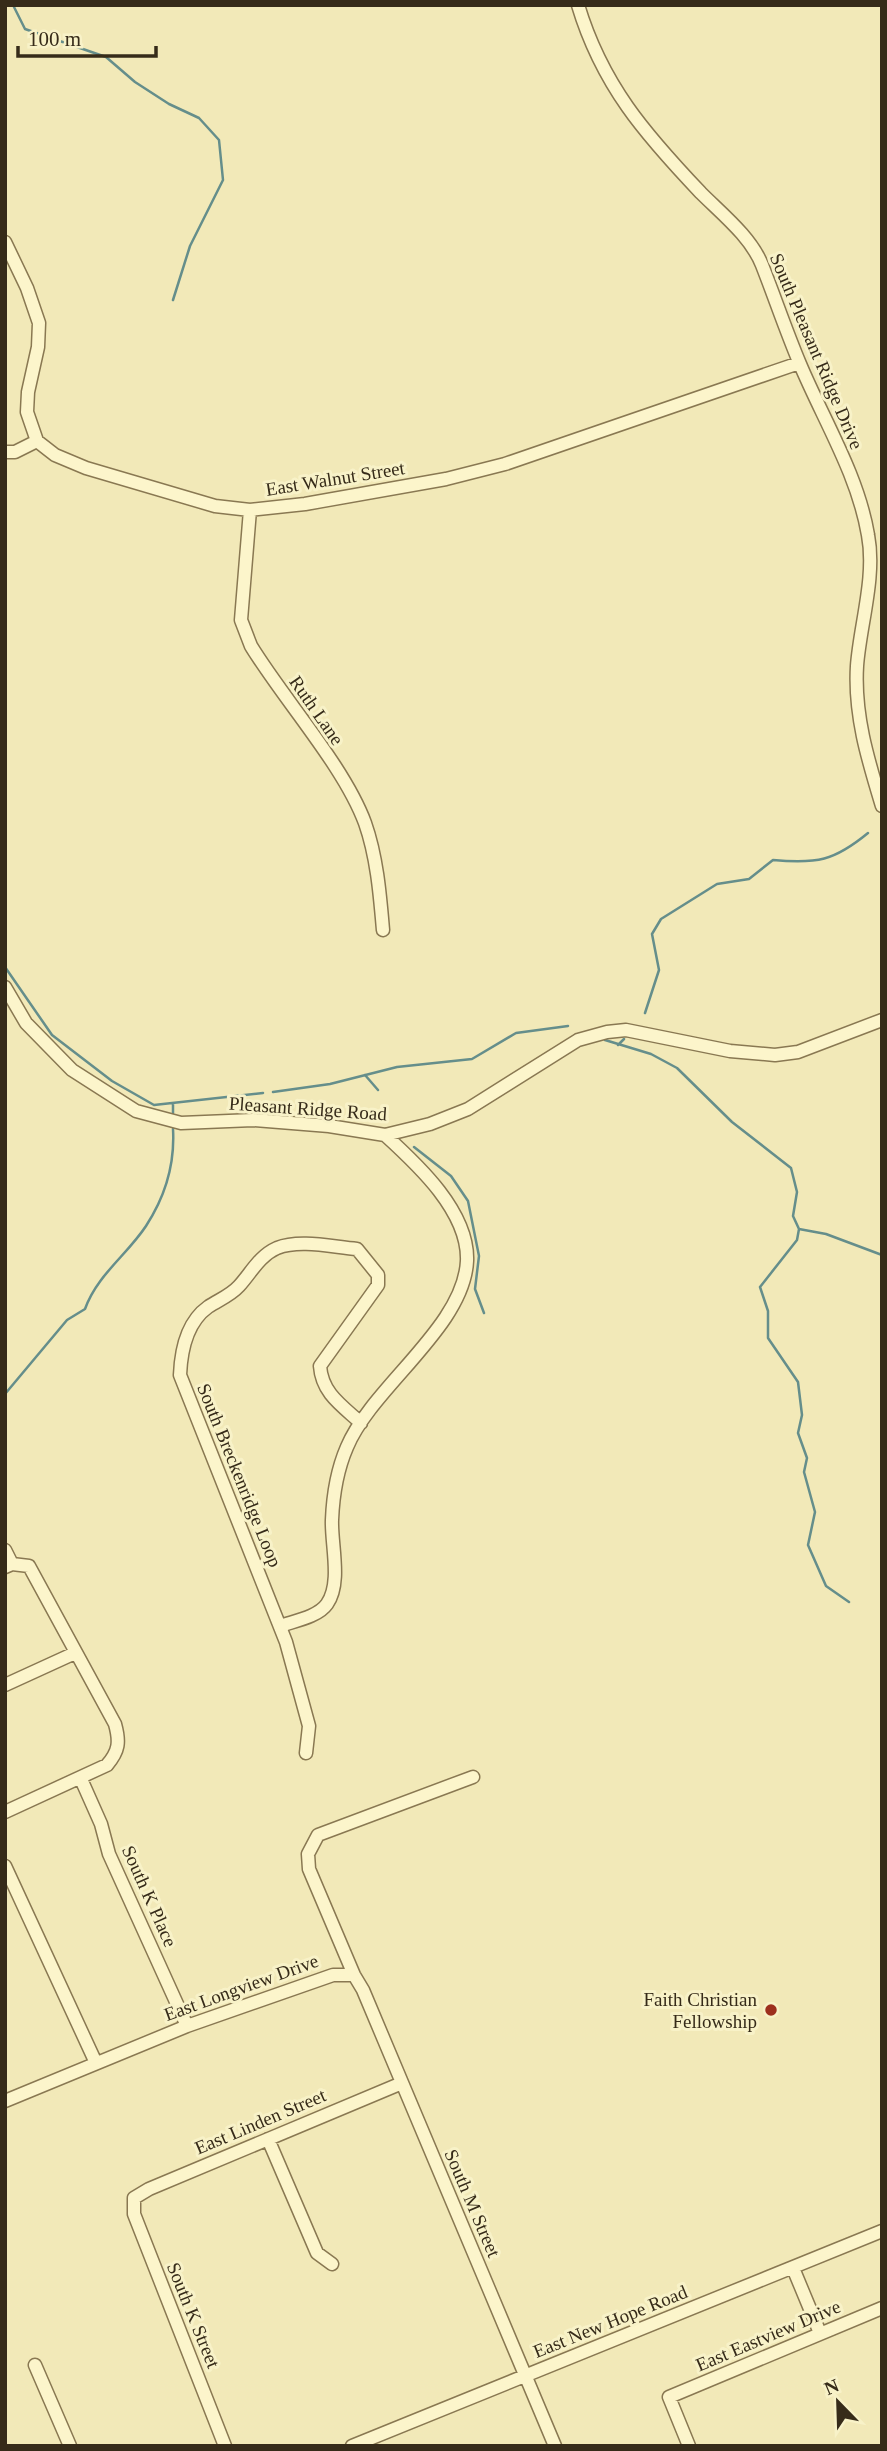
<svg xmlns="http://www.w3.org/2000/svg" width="887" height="2451" viewBox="0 0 887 2451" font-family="Georgia,serif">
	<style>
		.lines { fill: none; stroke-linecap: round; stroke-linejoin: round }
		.stream { stroke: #658e8b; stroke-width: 2.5 }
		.minor-casing { stroke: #897852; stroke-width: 15 }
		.minor { stroke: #fcf5cb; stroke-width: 12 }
		.poi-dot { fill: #9d301d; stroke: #f8f2c8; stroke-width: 2.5 }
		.labels { text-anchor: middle; stroke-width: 6; stroke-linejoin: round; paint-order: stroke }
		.street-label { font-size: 19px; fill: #362b19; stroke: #f8f2c8 }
		.poi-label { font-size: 19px; fill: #362b19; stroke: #f8f2c8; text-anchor: end }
	</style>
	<rect width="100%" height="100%" fill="#f2e9b8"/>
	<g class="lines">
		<!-- stream -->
		<path class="stream" d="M13,5l12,24 81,28 29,25 34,22 30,14 20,22 4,40 -33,66 -17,54
			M5,967l47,68 60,46 42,24 109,-12
			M645,1013l14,-43 -7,-36 9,-15 56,-35 32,-5 24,-19c44,4 61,1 95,-27
			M605,1040l46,14 26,14 55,54 59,46 6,24 -4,24 6,13 -2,11 -37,47 8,24v27l30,44 4,33 -4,18 9,25 -3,14 11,40 -7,33 18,41 23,16
			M618,1045l6,-6
			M365,1075l13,15
			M273,1092l57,-8 67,-17 75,-8 44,-26 52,-7
			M173,1104v9
			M414,1147l37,29 17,25 11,55 -4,33 9,24
			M799,1229l27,5 56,21
			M5,1394l62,-74 18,-11c12,-34 42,-54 61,-83 19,-29 29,-62 27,-97"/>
		<defs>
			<path id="minor" d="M578,5c24,80 67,129 123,188 21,21 50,44 61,72 13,33 24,66 38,99 23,55 58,111 68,171 8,42 -8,90 -11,131 -3,49 11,94 25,140
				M5,242l22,46 12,35 -1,24 -10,45 -1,20 10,29 18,14 31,13 129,38 35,4 55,-6 141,-25 59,-15 294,-101
				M5,452h10l22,-11
				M250,510l-9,110 10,26c33,54 93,120 114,177 12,34 15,72 18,107
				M5,987l21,36 46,47 64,41 45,12 72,-3 76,6 56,9 45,-11 38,-15 110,-69 29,-8 19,-2 104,21 45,4 23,-3 84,-32
				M5,1550l7,14
				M5,1567l7,-3 17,2 86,158c5,18 4,27 -8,41l-102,47
				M280,1626c14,-5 38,-9 47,-22 15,-21 4,-60 5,-84 1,-25 5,-50 15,-73 25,-60 117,-120 120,-186 2,-49 -49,-96 -82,-126
				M5,1685l70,-32
				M306,1753l3,-27 -23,-84 -106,-267c1,-24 7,-53 28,-68 10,-7 22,-11 31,-21 12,-13 20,-30 38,-38 23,-9 55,-1 80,1l21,26v10l-58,81c2,27 21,39 41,57
				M473,1777l-155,58 -10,19 1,15 45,106 9,15 192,456
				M81,1779l20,45 8,30 78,172
				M5,1866l91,197
				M5,2101l182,-75 146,-51h21
				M268,2139l49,114 15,11
				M793,2268l27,65
				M35,2365l35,81
				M225,2446l-91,-232v-16l15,-9 253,-106
				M352,2446l530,-215
				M689,2446l-20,-49 213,-89"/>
		</defs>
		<!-- minor casing -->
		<use href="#minor" class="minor-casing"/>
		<!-- minor -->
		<use href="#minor" class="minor"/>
	</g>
	<!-- markers -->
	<circle class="poi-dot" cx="771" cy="2010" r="7"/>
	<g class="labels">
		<!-- street labels -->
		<g class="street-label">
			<text transform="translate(817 351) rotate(67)" y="7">South Pleasant Ridge Drive</text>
			<text transform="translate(335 478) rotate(-9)" y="7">East Walnut Street</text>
			<text transform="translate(317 710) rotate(55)" y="7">Ruth Lane</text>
			<text transform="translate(308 1108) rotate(4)" y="7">Pleasant Ridge Road</text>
			<text transform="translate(240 1475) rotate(68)" y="7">South Breckenridge Loop</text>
			<text transform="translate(150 1896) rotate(66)" y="7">South K Place</text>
			<text transform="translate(241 1987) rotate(-20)" y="7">East Longview Drive</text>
			<text transform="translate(260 2121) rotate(-23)" y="7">East Linden Street</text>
			<text transform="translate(473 2203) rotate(67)" y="7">South M Street</text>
			<text transform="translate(194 2315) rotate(68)" y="7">South K Street</text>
			<text transform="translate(610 2321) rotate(-22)" y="7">East New Hope Road</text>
			<text transform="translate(768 2335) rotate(-23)" y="7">East Eastview Drive</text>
		</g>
		<!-- poi labels -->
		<g class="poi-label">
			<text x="757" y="2006">Faith Christian<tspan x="757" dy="22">Fellowship</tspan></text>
		</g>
	</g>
	<!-- border -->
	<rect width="887" height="2451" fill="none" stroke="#362b19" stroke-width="14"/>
	<!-- north arrow -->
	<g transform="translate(838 2402) rotate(337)" stroke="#f8f2c8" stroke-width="5" paint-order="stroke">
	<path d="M0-5L12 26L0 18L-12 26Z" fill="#362b19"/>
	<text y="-10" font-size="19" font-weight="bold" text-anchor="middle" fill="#362b19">N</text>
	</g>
	<!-- scale -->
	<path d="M18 46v10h138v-10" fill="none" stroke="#362b19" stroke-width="3.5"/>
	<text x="28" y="46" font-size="21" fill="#362b19" stroke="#f8f2c8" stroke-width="5" paint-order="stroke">100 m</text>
</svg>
